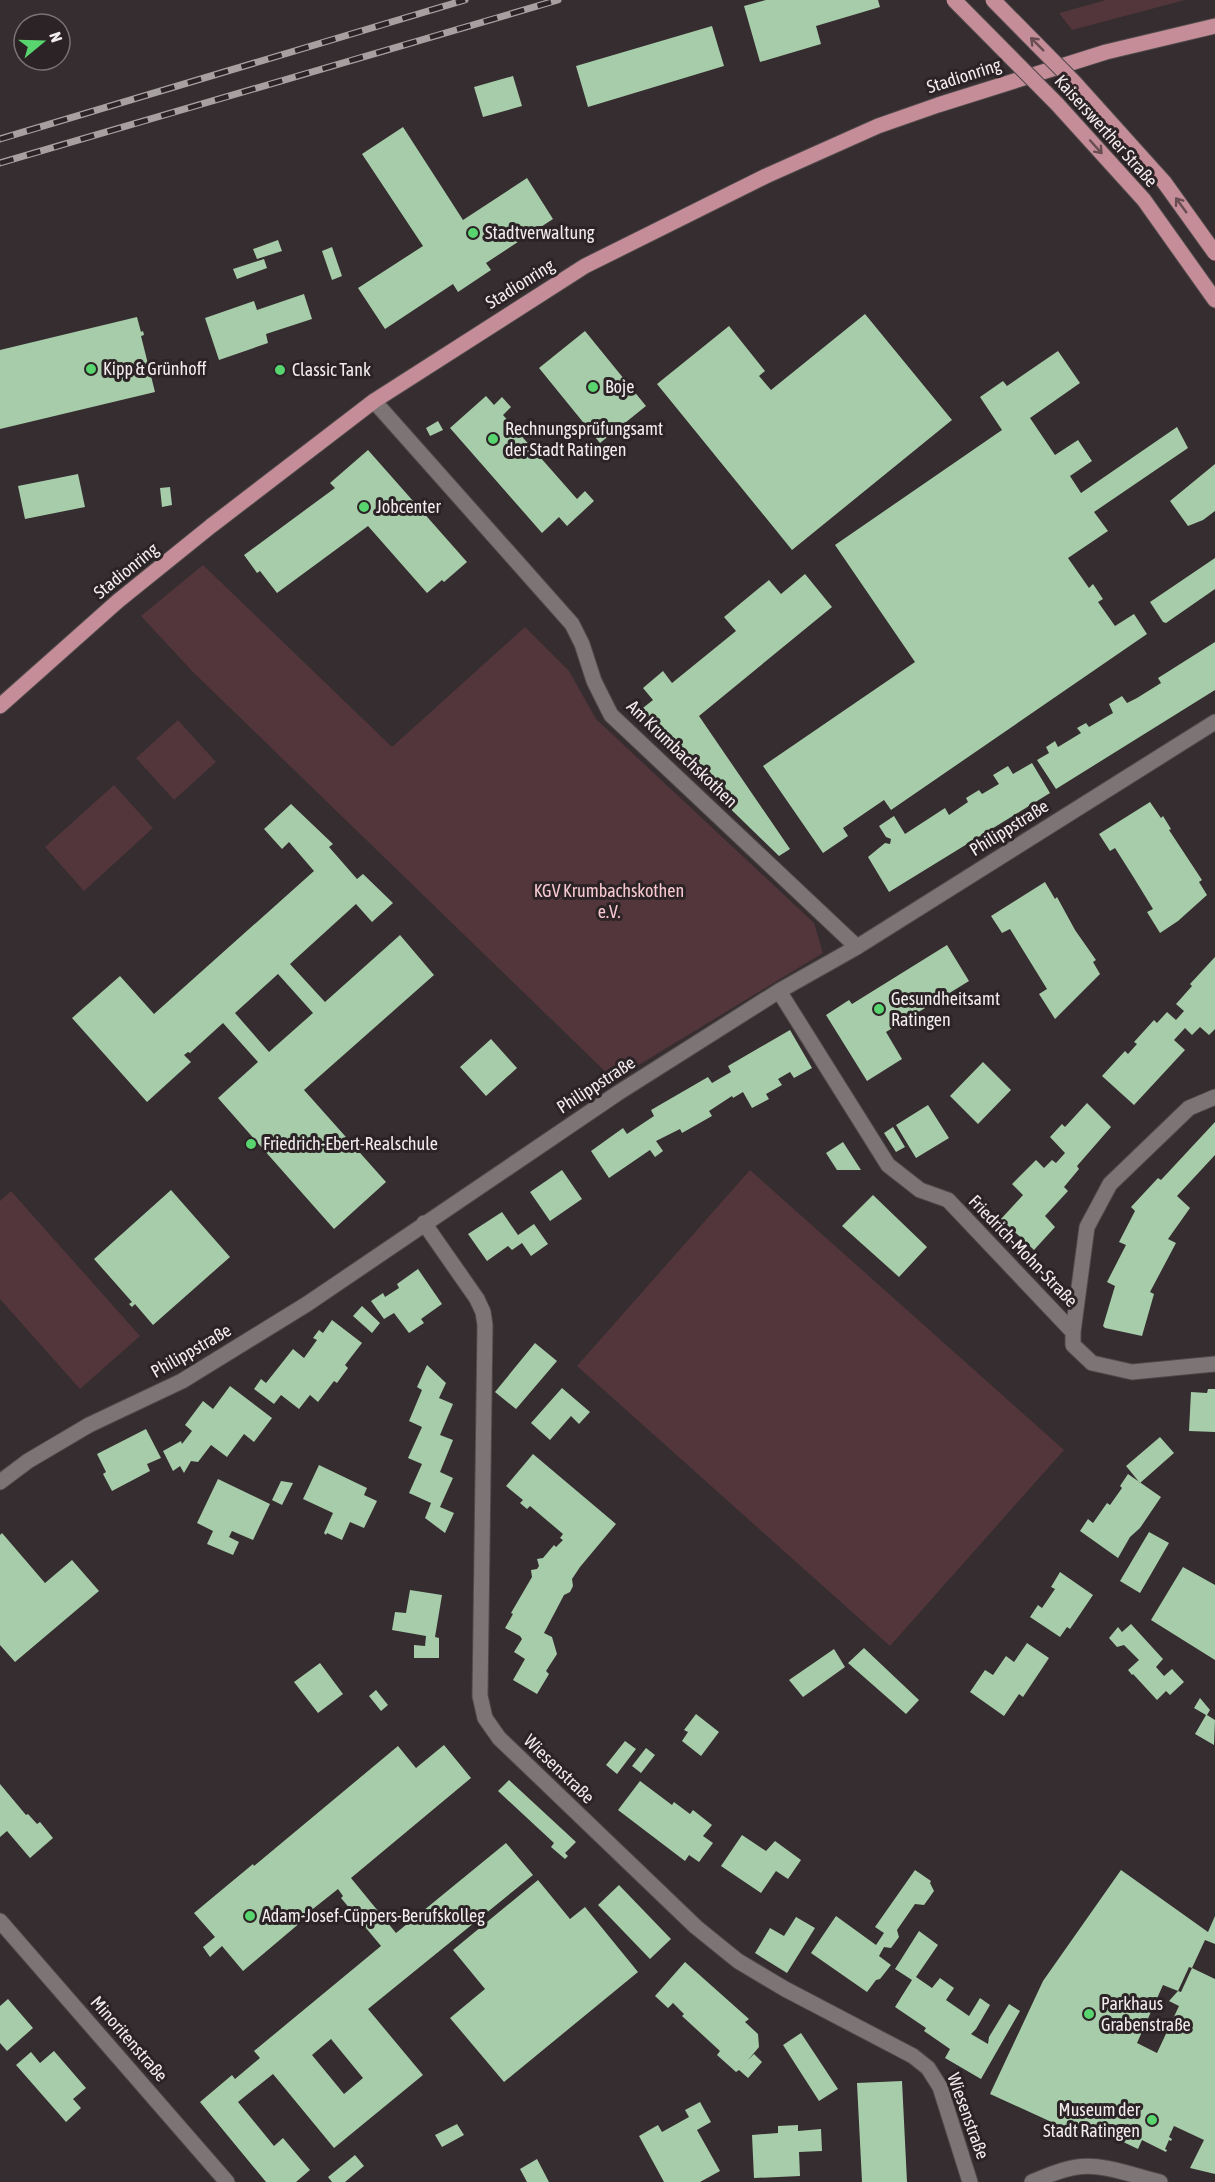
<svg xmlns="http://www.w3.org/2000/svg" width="1215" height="2182" viewBox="0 0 1215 2182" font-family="'Asap Condensed',sans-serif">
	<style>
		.green { fill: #52363b }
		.building { fill: #a7ccaa; fill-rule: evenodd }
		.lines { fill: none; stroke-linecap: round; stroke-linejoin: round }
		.minor-casing { stroke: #50494a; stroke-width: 17 }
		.major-casing { stroke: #50494a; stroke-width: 17 }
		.minor { stroke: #7d7475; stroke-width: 15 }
		.major { stroke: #c48d98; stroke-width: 15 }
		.rail-casing { stroke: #a6a0a1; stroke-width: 7 }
		.rail { stroke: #2b2325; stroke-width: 4.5; stroke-dasharray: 14; stroke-linecap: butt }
		.major-bridge-casing { stroke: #50494a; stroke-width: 17; stroke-linecap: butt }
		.major-bridge { stroke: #c48d98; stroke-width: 15 }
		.oneway { stroke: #684d53 }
		.poi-dot { fill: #59d56f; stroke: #2b2325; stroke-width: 2 }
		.labels { text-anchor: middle; stroke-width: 6; stroke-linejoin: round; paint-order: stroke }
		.street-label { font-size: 18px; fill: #f1eced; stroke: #2b2325 }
		.poi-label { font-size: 18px; fill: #f1eced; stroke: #2b2325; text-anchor: start }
		.park-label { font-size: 18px; fill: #f7c8d1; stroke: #2b2325 }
	</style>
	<rect width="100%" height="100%" fill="#352d2f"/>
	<!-- green -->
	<path class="green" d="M1106,0h79l-113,30 -13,-17z
		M203,565l189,182 133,-120 44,44 27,48 218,204 9,30 -209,127 -421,-408 -52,-56z
		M178,720l38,42 -42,38 -38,-42z
		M114,785l39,43 -69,63 -39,-44z
		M750,1170l314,280 -174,196 -313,-280z
		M11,1191l129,145 -60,53 -80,-90v-98z"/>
	<!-- building -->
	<path class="building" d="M766,0h112l2,7 -64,19 5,18 -61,18 -16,-56z
		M712,26l12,40 -136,41 -12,-41z
		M513,76l9,30 -39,11 -9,-30z
		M403,127l60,93 64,-42 26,41 -67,44 5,7 -33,22 -5,-8 -68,45 -27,-41 65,-42 -61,-92z
		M278,240l4,11 -25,8 -4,-10z
		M332,247l10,29 -10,4 -10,-29z
		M264,259l3,9 -30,11 -4,-10z
		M304,294l8,25 -46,15 2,9 -49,17 -14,-42 49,-17 3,9z
		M865,314l87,106 -160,130 -135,-166 72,-58 36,45 -6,5 12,14z
		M137,317l4,15 2,-1 1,4 -3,1 14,56 -155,37v-79z
		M585,331l61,75 -46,37 -61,-75z
		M1058,351l22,32 -50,35 25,37 23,-15 14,21 -22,15 11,17 96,-66 11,21 -94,64 14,19 -40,27 21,30 4,-4 10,15 -5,3 17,24 19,-12 13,20 -256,176 -7,-10 -41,28 5,8 -25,17 -60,-87 152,-104 -80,-117 167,-115 -22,-33 23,-16 4,5z
		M486,396l8,9 8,-8 9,10 -8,8 74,84 8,-8 9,10 -27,25 -8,-9 -17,16 -92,-105z
		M438,421l5,9 -13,6 -4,-8z
		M368,450l99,112 -23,20 -2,-2 -15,13 -59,-67 -91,67 -17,-22 -3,2 -13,-18 91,-67 -5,-5z
		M1215,464v47l-12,9 -15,6 -18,-25z
		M78,474l7,33 -60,12 -7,-33z
		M170,487l2,18 -10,2 -2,-19z
		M1215,558v31l-49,34 -3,-1 -13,-20z
		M805,574l27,33 -133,109 91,133 -11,7 -145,-141 19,-15 -10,-12 20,-17 9,12 64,-52 -12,-14 45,-37 12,14z
		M1215,642v48l-159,99 -19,-29 12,-7 -3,-6 9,-6 3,6 23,-14 -4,-5 9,-5 3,4 24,-14 -4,-9 13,-8 5,7 10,-5 24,-15 -3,-5z
		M1032,763l18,30 -161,99 -21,-35 17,-14 5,1 1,-5 -5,-2 -7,-11 15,-10 11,18 40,-26 4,7 19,-13 -2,-4 13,-8 3,4 17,-10 -6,-9 15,-9 5,8z
		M1150,802l11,16 2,-2 8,13 -2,1 33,50 -3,2 8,13 -29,26 -18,12 -13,-21 6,-3 -19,-31 -19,-30 -5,3 -11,-17z
		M291,804l42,40 -4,3 28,32 6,-5 30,29 -21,19 -16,-18 -66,60 35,38 75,-67 34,40 -130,115 82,92 -52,47 -116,-131 40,-36 -35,-39 -33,30 -2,-1 -4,3 7,7 -44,40 -75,-84 48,-42 34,38 160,-143 -25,-29 -7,7 -18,-20zM278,974l35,39 -44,39 -34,-39z
		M1045,882l10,17 2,-2 18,33 21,30 -3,2 7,12 -45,45 -16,-25 8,-5 -37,-60 -8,4 -11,-17z
		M947,945l22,36 -83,51 16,27 -35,22 -41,-66 23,-15 3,4z
		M1215,957v72l-6,6 -9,-8 -8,8 -7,-7 -11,12 11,10 -51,55 -32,-29 23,-25 3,3 9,-10 -3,-2 20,-22 3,3 10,-11 9,8 8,-9 -8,-7 16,-18 -2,-2z
		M790,1030l22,38 -18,10 -4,-6 -12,7 4,6 -16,9 3,5 -17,9 -9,-16 -10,6 -1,-2 -23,15 3,5 -30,17 -2,-4 -24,12 7,10 -8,6 -5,-7 -41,28 -18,-27 32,-23 4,6 27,-18 -3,-6 57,-33 4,6 19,-11 -3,-6z
		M491,1039l26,29 -31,28 -26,-29z
		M983,1062l28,28 -33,34 -28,-28z
		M1087,1103l24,24 -34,39 2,3 -15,18 4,4 -23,25 10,11 -21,23 -33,-31 22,-24 -11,-11 24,-24 8,8 8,-8 4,3 9,-10 -15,-16 12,-13 3,3z
		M928,1105l21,33 -33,20 -20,-33z
		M1215,1122v33l-38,41 13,12 -22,31 8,4 -26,49 4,2 -12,42 -37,-8 -2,-2 12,-40 -8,-4 19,-37 -7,-3 16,-31 -4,-4 27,-29 3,2z
		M893,1127l12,20 -9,5 -12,-19z
		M843,1142l18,28h-24l-11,-17z
		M562,1170l20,29 -32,22 -20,-29z
		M171,1190l59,67 -77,68 -18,-21 -3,3 -3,-3 3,-2 -38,-43z
		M873,1195l54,52 -28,30 -57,-51z
		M502,1212l16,23 16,-11 14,20 -17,12 -9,-13 -10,7 -4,-4 -21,15 -19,-27z
		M418,1269l24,35 -21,15 3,4 -15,10 -15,-20 -10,6 -13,-18 12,-8 2,4 14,-9 -2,-4z
		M362,1306l18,17 -8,10 -19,-17z
		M332,1320l30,23 -17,22 3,3 -11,15 -3,-2 -16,21 -8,-7 -11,14 -18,-14 -7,9 -20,-15 7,-10 5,4 27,-34 11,9 13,-18 -4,-2 6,-8 4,3z
		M535,1343l22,18 -41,48 -21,-17z
		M427,1365l19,18 -7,15 14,6 -13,31 13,5 -13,32 13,6 -13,29 14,6 -9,20 -20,-15 6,-15 -22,-10 13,-29 -14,-6 14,-31 -13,-6 13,-31 -5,-3z
		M230,1386l42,32 -18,24 -10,-8 -17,23 -16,-12 -13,17 -7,-1 -7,12 -4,-7 -7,5 -10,-20 18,-10 1,3 10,-13 -7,-6 18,-24 10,8z
		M562,1388l28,24 -11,12 -8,-8 -21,24 -19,-17z
		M1208,1389h7v43l-26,-1 2,-39 16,1z
		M146,1429l15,29 -14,6 3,7 -38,20 -9,-17 3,-2 -9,-18z
		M1160,1437l14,16 -34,30 -14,-17z
		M533,1454l83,70 -36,43 -8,12 1,7 -3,6 -6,3 -20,38 8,4 5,17 -11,17 3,3 -12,20 -24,-14 12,-21 -11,-7 8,-13 -2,-3 -15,-8 8,-14 -2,-1 21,-36 -1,-7 6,-1 2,-3 -2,-7 6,-1 11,-13 2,2 7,-7 -3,-2 3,-4 -33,-28 -3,3 -7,-6 3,-3 -17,-14z
		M319,1465l48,23 -3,7 13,6 -13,27 -14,-6 -8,18 -15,-7 -1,2 -2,-2 9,-20 -30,-14z
		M1128,1474l33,23 -21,31 -10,9 -12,21 -38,-27 8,-12 5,4 14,-20 3,2 12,-17 -2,-2z
		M218,1479l52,25 -17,36 -21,-9 -3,6 10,5 -6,13 -26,-11 6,-13 -16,-8z
		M281,1481l12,2 -11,22 -10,-5z
		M1149,1532l20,11 -29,50 -20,-12z
		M2,1533l43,50 27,-23 27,31 -84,71 -15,-17v-110z
		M1183,1567l32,18v75l-64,-40z
		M1060,1572l33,23 -23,34 -3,-2 -7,10 -30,-20 8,-12 4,3 13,-19 -4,-2z
		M410,1590l32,5 -7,42 4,1v20h-25v-13l11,1 1,-10 -34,-6 3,-18 11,1z
		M1131,1624l32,35 -7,8 8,9 8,-7 12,13 -14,13 -4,-4 -9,9 -24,-26 -1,1 -4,-5 11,-10 -15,-15 -7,2 -8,-9 9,-11 4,5z
		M1027,1643l22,15 -26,39 -4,-3 -15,22 -34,-24 15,-22 8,5 13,-19 8,6z
		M864,1648l55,52 -13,14 -58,-51z
		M834,1649l11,18 -42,30 -14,-17z
		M320,1663l23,31 -25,19 -24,-31z
		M376,1690l12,15 -7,6 -12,-15z
		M1200,1698l10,12 -3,5 8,5 -1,25 -19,-11 11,-19 -12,-7z
		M696,1714l23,18 -18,24 -19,-15 6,-9 -4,-2z
		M625,1741l11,8 -19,25 -11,-9z
		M444,1745l27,33 -120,100 45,55 110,-90 27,32 -165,134 55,66 -89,73 -61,-74 -35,28 36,44 9,-8 27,32 -14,12h-30l-66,-80 32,-27 3,4 25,-21 -6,-7 127,-105 -40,-48 2,-2 -5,-7 -39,31 2,2 -58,49 -21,-25 -12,11 -7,-10 12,-10 -21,-24 59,-49 1,2 144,-120 18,22zM331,2039l32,39 -19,16 -32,-39z
		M646,1748l9,7 -14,18 -9,-7z
		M509,1780l67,62 -11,11 3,3 -3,3 -14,-12 3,-4 -56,-52z
		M640,1781l32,24 2,-3 16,12 3,-4 19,15 -9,11 10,7 -14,19 -10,-7 -4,6 -67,-51z
		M0,1784l26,31 2,-1 9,10 3,-2 13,16 -23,20 -23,-27 -7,6z
		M742,1835l24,16 9,-10 26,19 -13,19 -12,-8 -15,22 -40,-27z
		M915,1870l16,11 -1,2 4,8 -10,14 -9,-1 -18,26 2,7 -8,11 -7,-1 -5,9 12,9 -11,14 -4,1 -9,12 -56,-39 25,-37 40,29 8,-12 -9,-6z
		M1121,1870l87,62 7,-16v28l-10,-4 -13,28 -3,-1 -11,24 -15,-6 -26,58 20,10 22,-47 -10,-5 9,-10 3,1 11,-24 23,11v195l-25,-6 14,-28 -30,-14 -5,11 3,2 -1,2 -2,-1 -4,9 2,1 -1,2 -24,-12 -4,9 -40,-19 -4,9 -25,-6 -12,-5 1,-3 -68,-31 53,-113z
		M538,1880l32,39 15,-12 53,65 -134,110 -54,-64 35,-29 -32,-39z
		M619,1885l52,54 -21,20 -52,-54z
		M796,1917l19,11 -28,45 -32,-20 15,-25 14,8z
		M919,1931l19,14 -22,32 16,11 8,-10 14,10 -8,12 23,16 11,-18 10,7 -14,24 -5,5 17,10 1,-7 20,-33 11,7 -39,68 -36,-21 5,-9 -26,-18 2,-3 -31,-21 17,-27 -17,-11z
		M685,1962l64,57 -4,3 13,12 1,13 -11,13 6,-6 8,8 -14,16 -9,-8 -3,2 -19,-17 3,-4 -38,-35 2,-2 -11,-11 -5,5 -13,-12z
		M8,1999l25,29 -26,23 -7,-8v-37z
		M801,2033l37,56 -19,12 -36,-56z
		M54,2051l32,37 -13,11 8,9 -15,14 -50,-57 15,-13 9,11z
		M902,2081l5,101h-45l-5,-99z
		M700,2102l11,20 -14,8 23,41 -20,11h-36l-25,-46 19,-11 4,7 27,-15 -4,-7z
		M457,2124l7,11 -22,12 -7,-12z
		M798,2125v6l23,-2 1,22 -23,1 1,24 -46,2 -2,-43 26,-2v-7z
		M355,2155l9,11 -19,16h-13l-4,-5z
		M537,2159l12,23h-22l-7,-13z"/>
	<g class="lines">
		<defs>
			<path id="minor" d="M374,401l198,223 10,20 12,37 17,34 246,232
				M779,991l109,174 32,25 28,10 125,132v13l19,18 40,9 83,-8
				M424,1223l53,76 6,13 2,13 -5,371 5,22 14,20 197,189 42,34 47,28 128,67 15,12 12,19 30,95
				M1073,1332l14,-105 23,-43 79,-76 26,-11
				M0,1482l28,-21 61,-36 93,-44 125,-77 311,-211 161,-102 78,-44 358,-225
				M0,1921l227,261
				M1032,2182c15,-6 29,-13 45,-15 27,-4 57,9 83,15"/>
			<path id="major" d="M1057,104l87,96 71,100
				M0,706l118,-105 93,-75 163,-125 211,-135 181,-90 112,-50 60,-21 168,-53 109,-26"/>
		</defs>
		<!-- minor casing -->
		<use href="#minor" class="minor-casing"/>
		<!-- major casing -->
		<use href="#major" class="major-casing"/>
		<!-- minor -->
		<use href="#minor" class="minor"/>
		<!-- major -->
		<use href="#major" class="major"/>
		<defs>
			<path id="rail" d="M0,139l465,-139
				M0,163l558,-163"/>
		</defs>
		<!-- rail casing -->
		<use href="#rail" class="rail-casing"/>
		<!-- rail -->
		<use href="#rail" class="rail"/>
		<defs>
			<path id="major-bridge" d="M954,0l103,104
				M993,0l81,82 90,100 51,71"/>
		</defs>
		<!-- major-bridge casing -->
		<use href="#major-bridge" class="major-bridge-casing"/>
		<!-- major-bridge -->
		<use href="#major-bridge" class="major-bridge"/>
	</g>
	<!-- one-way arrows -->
	<defs><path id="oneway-shaft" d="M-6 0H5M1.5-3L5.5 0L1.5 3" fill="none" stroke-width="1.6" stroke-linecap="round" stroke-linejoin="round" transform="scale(1.5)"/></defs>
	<g class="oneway">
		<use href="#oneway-shaft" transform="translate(1037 44) rotate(-135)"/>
		<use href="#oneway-shaft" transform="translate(1096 147) rotate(48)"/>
		<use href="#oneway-shaft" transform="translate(1181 205) rotate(-126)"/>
	</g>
	<!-- markers -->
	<g class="poi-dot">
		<circle cx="473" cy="233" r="6"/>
		<circle cx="91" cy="369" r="6"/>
		<circle cx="280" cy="370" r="6"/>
		<circle cx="593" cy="387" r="6"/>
		<circle cx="493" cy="439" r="6"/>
		<circle cx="364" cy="507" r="6"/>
		<circle cx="879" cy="1009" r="6"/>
		<circle cx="251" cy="1144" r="6"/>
		<circle cx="250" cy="1916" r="6"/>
		<circle cx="1089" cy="2014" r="6"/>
		<circle cx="1152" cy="2120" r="6"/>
	</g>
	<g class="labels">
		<!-- street labels -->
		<g class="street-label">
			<text transform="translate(964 76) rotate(-18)" y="6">Stadionring</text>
			<text transform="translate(1106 131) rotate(48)" y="6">Kaiserswerther Straße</text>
			<text transform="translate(520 284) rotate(-32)" y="6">Stadionring</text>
			<text transform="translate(126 571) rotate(-39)" y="6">Stadionring</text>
			<text transform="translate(682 754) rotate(44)" y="6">Am Krumbachskothen</text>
			<text transform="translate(1009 828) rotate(-32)" y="6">Philippstraße</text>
			<text transform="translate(596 1085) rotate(-33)" y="6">Philippstraße</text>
			<text transform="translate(1023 1251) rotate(46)" y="6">Friedrich-Mohn-Straße</text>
			<text transform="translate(191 1351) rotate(-30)" y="6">Philippstraße</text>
			<text transform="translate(559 1769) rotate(44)" y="6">Wiesenstraße</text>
			<text transform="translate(129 2039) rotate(49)" y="6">Minoritenstraße</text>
			<text transform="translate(968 2116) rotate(70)" y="6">Wiesenstraße</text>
		</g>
		<!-- poi labels -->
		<g class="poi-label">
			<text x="485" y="239">Stadtverwaltung</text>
			<text x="103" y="375">Kipp &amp; Grünhoff</text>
			<text x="292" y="376">Classic Tank</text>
			<text x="605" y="393">Boje</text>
			<text x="505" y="435">Rechnungsprüfungsamt<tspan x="505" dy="21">der Stadt Ratingen</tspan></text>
			<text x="376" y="513">Jobcenter</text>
			<text x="891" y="1005">Gesundheitsamt<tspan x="891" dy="21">Ratingen</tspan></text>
			<text x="263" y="1150">Friedrich-Ebert-Realschule</text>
			<text x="262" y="1922">Adam-Josef-Cüppers-Berufskolleg</text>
			<text x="1101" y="2010">Parkhaus<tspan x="1101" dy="21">Grabenstraße</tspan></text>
			<text x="1140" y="2116" text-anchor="end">Museum der<tspan x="1140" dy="21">Stadt Ratingen</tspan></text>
		</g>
		<!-- park labels -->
		<g class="park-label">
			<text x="609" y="897">KGV Krumbachskothen<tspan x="609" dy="21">e.V.</tspan></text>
		</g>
	</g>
	<!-- north arrow -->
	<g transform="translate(42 42) rotate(71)"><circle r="28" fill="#2b2325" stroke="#7a7375" stroke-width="1.5"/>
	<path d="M0-4.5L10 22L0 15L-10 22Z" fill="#59d56f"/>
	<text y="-9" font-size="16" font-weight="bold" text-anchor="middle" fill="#f1eced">N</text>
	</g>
</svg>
